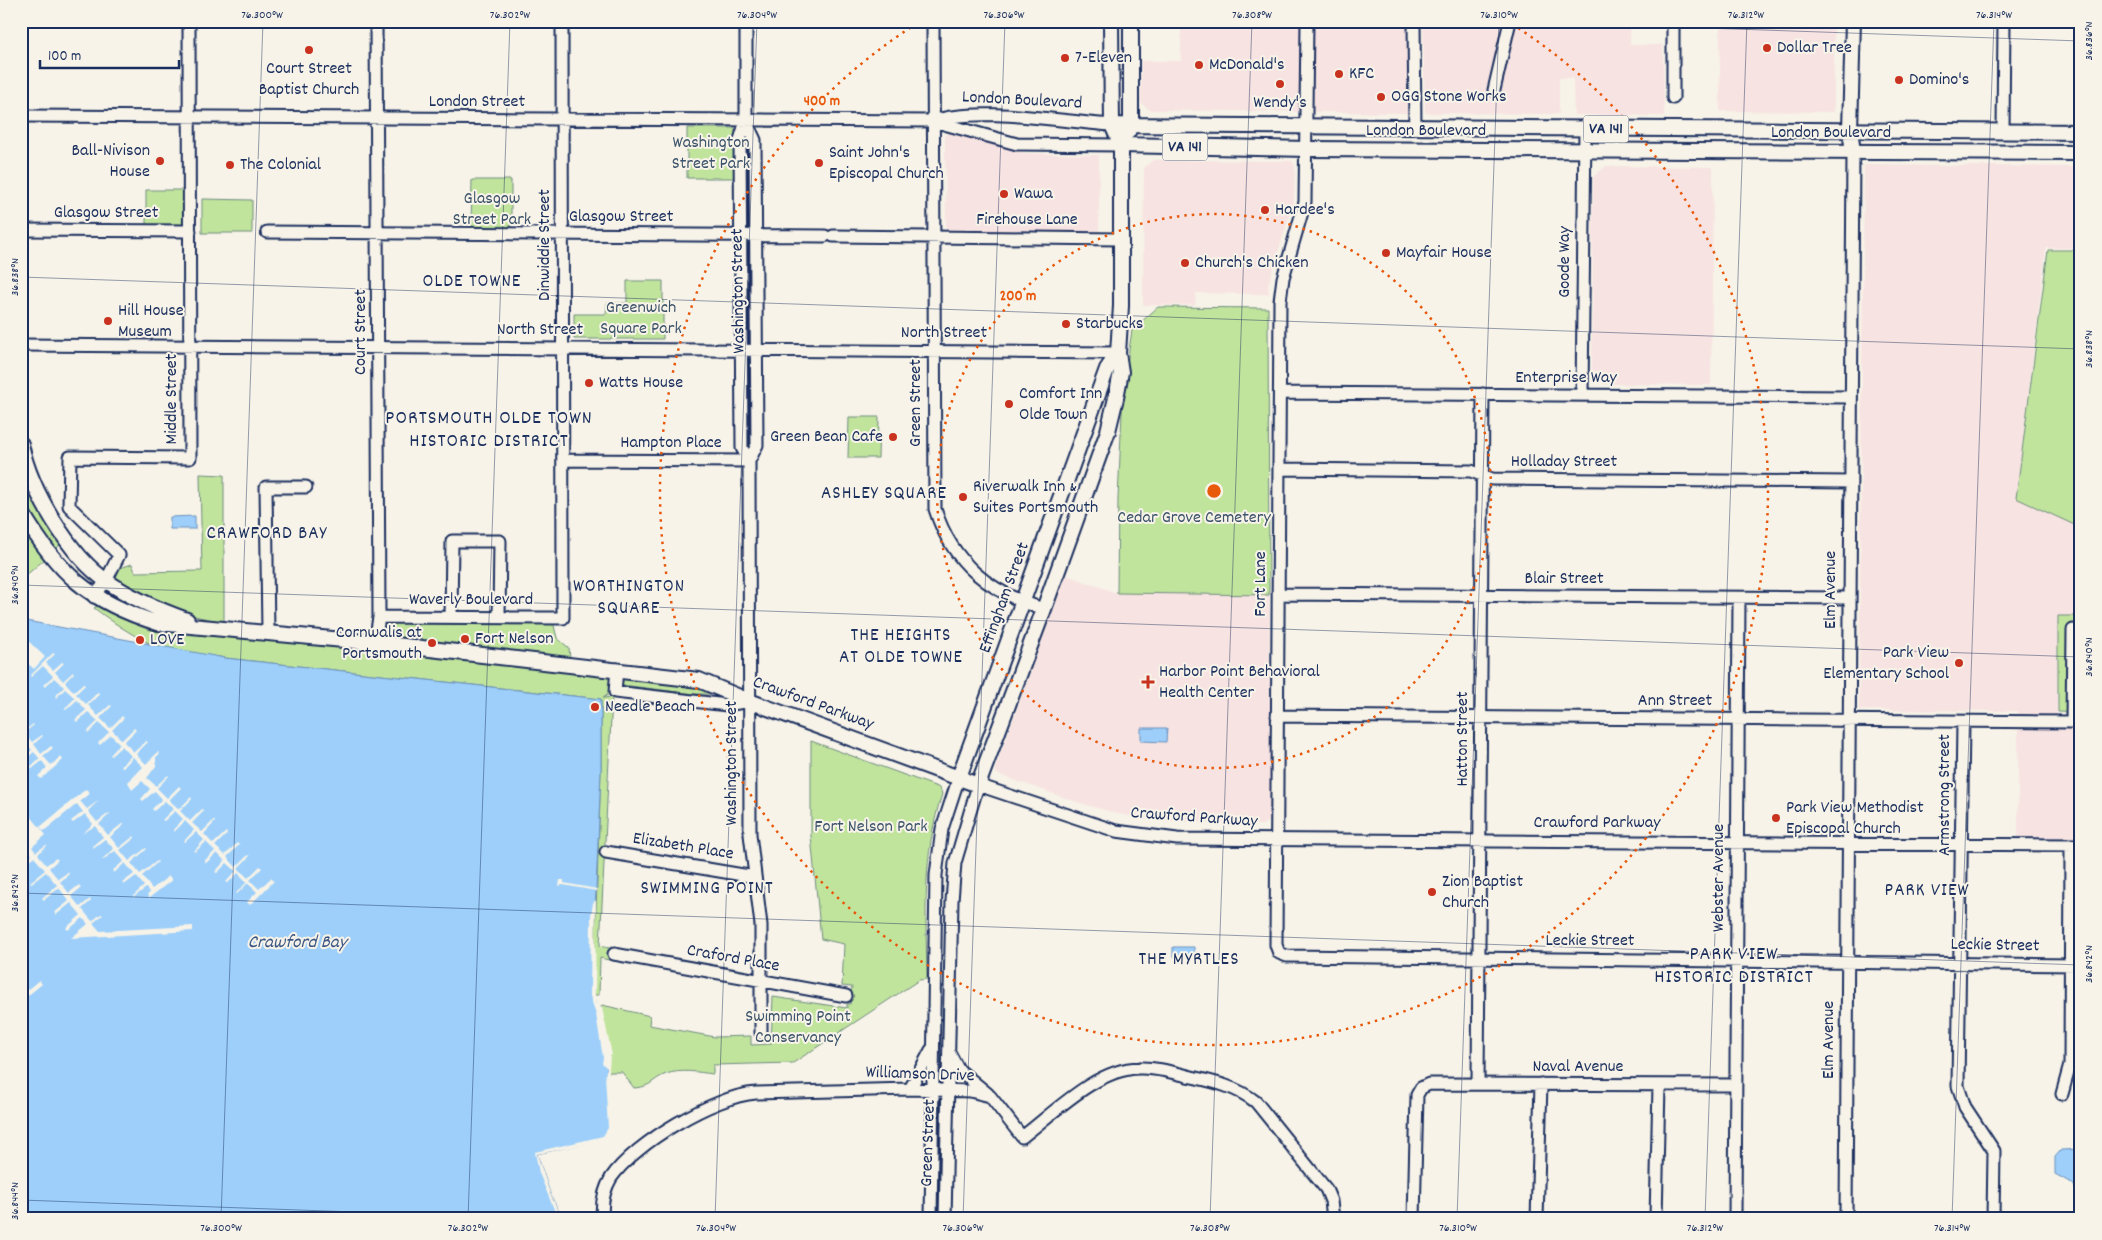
<svg xmlns="http://www.w3.org/2000/svg" width="2102" height="1240" font-family="Dekko,sans-serif">
	<style>
		.built { fill: #f7e3e1 }
		.green { fill: #c1e49d; stroke: #6e8a7e }
		.water { fill: #9dcffa; stroke: #698fbc }
		.pier { fill: #f7f3e8 }
		.lines { fill: none; stroke-linecap: round; stroke-linejoin: round }
		.minor-casing { stroke: #1b2f5e; stroke-width: 15 }
		.major-casing { stroke: #1b2f5e; stroke-width: 18 }
		.minor { stroke: #f7f3e8; stroke-width: 11 }
		.major { stroke: #f7f3e8; stroke-width: 14 }
		.ticks { fill: none; stroke: #1b2f5e; stroke-width: 1; stroke-opacity: 0.45 }
		.ring { fill: none; stroke: #e8590c; stroke-width: 2.5; stroke-dasharray: 2.5 5 }
		.poi-dot { fill: #c8321e; stroke: #f7f3e8; stroke-width: 2 }
		.labels { text-anchor: middle; dominant-baseline: central; stroke-width: 4; stroke-linejoin: round; paint-order: stroke }
		.shield { fill: #f7f3e8; stroke: #5d6a87; stroke-width: 1 }
		.shield-label { font-size: 16px; font-weight: bold; fill: #1b2f5e }
		.poi-label { font-size: 18px; fill: #1b2f5e; stroke: #f7f3e8; text-anchor: start }
		.street-label { font-size: 18px; fill: #1b2f5e; stroke: #f7f3e8 }
		.park-label { font-size: 18px; fill: #3c536b; stroke: #f7f3e8 }
		.neighbourhood-label { font-size: 19px; letter-spacing: 1px; fill: #1b2f5e; stroke: #f7f3e8 }
		.water-label { font-size: 19px; font-style: italic; fill: #3c5785; stroke: #f7f3e8 }
		.quarter-label { font-size: 20px; letter-spacing: 1px; fill: #1b2f5e; stroke: #f7f3e8 }
		.centre { fill: #e8590c; stroke: #f7f3e8; stroke-width: 2.5 }
		.ring-label { font-size: 15px; text-anchor: middle; font-weight: bold; fill: #e8590c; stroke: #f7f3e8; stroke-width: 4; stroke-linejoin: round; paint-order: stroke }
		.neatline { fill: none; stroke: #1b2f5e; stroke-width: 2 }
		.ticks-label { font-size: 12px; text-anchor: middle; fill: #1b2f5e }
	</style>
	<rect width="100%" height="100%" fill="#f7f3e8"/>
	<filter id="ink" filterUnits="userSpaceOnUse"><feTurbulence type="fractalNoise" baseFrequency=".02" numOctaves="2"/><feDisplacementMap in="SourceGraphic" scale="10" xChannelSelector="R" yChannelSelector="G"/><feConvolveMatrix kernelMatrix="1 2 1 2 8 2 1 2 1" color-interpolation-filters="sRGB"/></filter>
	<g filter="url(#ink)">
		<path class="built" d="M1181 21H1408L1407 113 1150 110 1141 103V61H1181Z
			M1423 21H1630V45H1663L1664 116 1574 115 1573 78H1559V114L1425 113Z
			M1720 21H1834V112L1720 111Z
			M950 132 1024 153 1099 155V231H946L945 136Z
			M1153 160 1292 161 1295 166 1294 201 1268 285 1269 294 1196 293 1195 305H1143L1144 168Z
			M1864 165 2081 167V248H2046L2016 498 2081 528V616L2058 617 2057 728 2081 729V838L2018 837V711L1859 710Z
			M1606 166 1713 167 1711 385 1604 384 1592 371 1593 177Z
			M1066 575 1117 593 1269 595 1271 820 1262 825 1152 820 1118 814 1077 802 997 774 995 769Z"/>
		<path class="green" d="M687 128H735V178H687Z
			M746 137H750L751 228H748L745 226 744 140Z
			M472 180H511V230L471 229Z
			M146 190H186V226L146 225Z
			M202 199 252 200V233H202Z
			M748 242 750 243 751 337H747L746 243Z
			M2048 250H2081V528L2016 498Z
			M627 281H663V339H574V314H606L607 303H627Z
			M1158 307 1268 308 1269 595 1117 593 1118 499 1123 391 1132 330Z
			M747 363H751L754 445 750 449 747 448Z
			M849 417H879L878 458H848Z
			M21 470 38 510 60 542V545L57 548 52 545 21 496Z
			M200 474 224 475V622C178 614 152 605 114 577L117 569 132 564 135 572 202 571Z
			M21 521 45 559 25 576 21 556Z
			M108 589 170 622 103 597V591Z
			M98 605 143 623 390 638 386 631 395 617 553 622 557 638 569 648 570 659 700 688 716 694H695L622 685 603 698 612 697 600 946 614 949 613 961 600 958 599 995H593L601 771V699L225 658C204 654 168 651 149 643 130 634 111 621 94 608Z
			M2058 616H2081V713L2058 712Z
			M811 741 940 788 942 794C922 855 926 917 927 979L919 980 793 1063 713 1065V1074C698 1072 681 1069 666 1074 651 1080 652 1087 634 1088L622 1072H607L600 1009 602 1005 650 1016 649 1025 715 1037 751 1036V1045L771 1044 773 997 847 1008V1004H850L852 987 842 986 844 944 821 939 811 836Z"/>
		<path class="water" d="M195 516V529H170V517Z
			M21 620 225 658 601 699V771L592 986 607 1068 611 1134 606 1139 537 1154 551 1196 563 1219H21Z
			M1141 728H1167L1166 742 1141 741Z
			M1173 947H1194V956H1173Z
			M2081 1149V1198L2073 1184 2055 1174V1157L2061 1150Z"/>
		<path class="pier" d="M22 635 45 657 34 669 26 662 21 666 25 660 21 657Z
			M53 653 55 654 46 663 53 670 62 662 64 663 55 672 63 681 73 672 74 673 65 682 74 692 83 683 85 685 76 694 86 704 98 692 100 694 88 705 98 716 110 705 112 706 100 718 110 728 122 716 124 718 112 730 122 740 134 728 136 730 124 742 134 752 146 741 148 742 136 754 146 764 158 752 160 754 156 757V766L147 778 156 786 168 775 169 776 157 788 167 798 179 786 181 788 169 800 179 809 191 797 192 799 180 811 190 821 202 809 204 811 192 823 202 832 214 820 215 822 204 834 213 844 226 832 227 834 215 846 225 855 237 843 239 845 227 857 236 867 248 855 250 856 238 868 248 878 260 866 262 868 250 880 259 889 271 878 274 881 250 905 247 902 257 892 248 883 237 894 236 893 247 882 238 873 227 884 226 882 236 871 227 863 217 873 215 872 225 861 217 853 206 863 204 861 215 851 206 842 195 852 194 851 204 840 196 832 185 842 184 841 194 830 185 821 174 832 173 830 183 819 175 811 164 821 162 820 173 809 165 801 154 811 152 809 162 799 155 791 143 801 141 799 150 789 142 781 132 790 128 782 143 767 133 757 123 768 121 766 131 756 122 746 111 756 110 755 120 744 111 735 100 745 98 743 109 732 99 723 89 733 87 732 98 721 88 712 77 722 75 720 86 710 77 700 66 710 64 709 75 698 65 689 56 698 55 696 64 687 54 678 45 687 43 685 53 676 43 666 31 677 30 676Z
			M33 724 34 725 24 733 32 742 42 735 43 736 34 744 41 754 51 746 53 748 43 756 51 765 61 757 63 760 41 779 38 776 47 768 42 761 32 769 30 767 40 759 34 752 24 760 23 758 32 750 26 743 21 746 25 741 21 737V730L23 732Z
			M86 789 90 793 80 801 87 809 99 800 88 811 97 822 109 813 110 814 99 824 108 835 123 823 124 825 110 837 119 848 134 836 135 838 120 850 129 861 146 848 147 849 131 863 140 874 157 861 158 862 142 876 152 889 169 876 172 880 149 898 147 895 150 893 146 888 134 897 133 896 144 886 136 876 124 885 122 883 134 874 125 863 114 873 112 871 124 861 115 851 103 860 102 859 114 849 105 839 93 848 92 846 103 837 95 826 82 834 93 824 85 814 73 823 71 821 83 812 77 804 44 831 40 827Z
			M21 804 46 835 32 847 36 852 46 845 47 846 38 854 46 865 56 858 58 860 49 868 58 879 68 872 69 874 60 882 69 893 79 885 81 888 71 896 80 907 90 899 91 901 82 909 92 921 101 914 103 915 93 923 100 931 193 926V931L71 938 88 924 83 918 68 930 66 928 81 915 71 903 56 915 54 913 69 901 59 888 44 900 42 898 57 885 46 872 31 884 30 882 45 870 34 857 21 867V864L32 855 21 841V834L31 825 21 813Z
			M560 880H564V883L597 889 596 891 563 885 559 886Z
			M596 900 595 995 596 1005 602 1008 612 1055 610 1056 609 1069 613 1135 608 1140 537 1154 551 1196 563 1219H558L539 1173 535 1152 603 1136 608 1128 605 1075 607 1068 602 1063 603 1058 596 1014 590 996 591 915 593 903Z
			M39 980 42 984 26 997 21 991V982L27 990Z"/>
		<g class="lines">
			<defs>
				<path id="minor" d="M746 21V121L740 140 742 448 749 461 750 834 761 925V1033
					M933 21 935 509C952 563 990 593 1044 609
					M1307 21 1305 202 1283 278 1280 301 1276 945 1279 953 1287 956 2081 965
					M1414 21 1415 128
					M1673 21V98
					M1494 90 1510 21
					M21 116 933 121 1017 144 1121 145
					M746 121 755 140 757 445 749 461
					M933 121C980 106 1062 122 1112 125
					M2003 131 2004 21
					M21 230 190 231
					M267 232 825 236
					M833 236 1120 239
					M21 345 1118 353
					M1280 393 1851 397
					M1582 395 1585 129
					M563 460 749 461
					M1279 469 1471 471 1492 479 1851 482
					M1278 594 1850 598
					M94 597 106 581 119 555 69 506 70 457 190 458 189 21
					M379 617 563 618 562 21
					M451 617 452 541H500L499 617
					M268 632 266 487H306
					M375 643 379 617 376 21
					M617 669 615 692 727 705 749 701
					M1277 716 2072 722 2073 630
					M1963 722 1958 1086 1965 1107 1994 1151 1993 1219
					M606 852 755 877
					M614 954 846 996
					M949 1052 958 1069 988 1094
					M1478 1084 1483 394
					M910 1089 931 1050
					M2062 1094 2070 1065 2071 845
					M603 1219C601 1205 604 1190 611 1178 635 1143 714 1096 756 1093L910 1089 970 1091 990 1096 1022 1137C1055 1112 1096 1069 1139 1068 1156 1067 1175 1073 1192 1077 1215 1082 1237 1087 1256 1102L1326 1189 1331 1201 1333 1219
					M931 1219 936 875 942 829 959 777
					M945 1219 952 901 955 863 978 785 1116 831 1177 839 2081 845
					M1414 1219 1417 1095 1421 1088 1429 1084 1736 1085
					M1537 1219 1541 1084
					M1656 1219 1659 1085
					M1735 1219 1739 598
					M1846 1219 1853 152"/>
				<path id="major" d="M1112 125 2081 132
					M1128 132 1131 125V21
					M1121 145 1307 149 2081 153
					M1853 152 1850 130 1853 21
					M21 444C30 489 69 556 108 582 133 599 159 610 187 620
					M21 511C57 572 89 602 158 623L387 644 699 680 749 701 978 785 1044 609 1108 431 1116 398 1121 372 1118 353 1121 306V145L1112 125 1111 21
					M959 777 1107 369 1118 353"/>
			</defs>
			<use href="#minor" class="minor-casing"/>
			<use href="#major" class="major-casing"/>
			<use href="#minor" class="minor"/>
			<use href="#major" class="major"/>
		</g>
	</g>
	<path class="ticks" d="M1502 21 2081 41M21 277 2081 349M21 585 2081 657M21 893 2081 965M21 1200 549 1219M221 1219 263 21M468 1219 510 21M715 1219 757 21M963 1219 1005 21M1210 1219 1252 21M1457 1219 1499 21M1705 1219 1747 21M1952 1219 1994 21"/>
	<g class="ring">
		<circle cx="1214" cy="491" r="277"/>
		<path d="M1512 24A554 554 0 1 1 916 24"/>
	</g>
	<g class="poi-dot">
		<circle cx="1767" cy="48" r="5"/>
		<circle cx="309" cy="50" r="5"/>
		<circle cx="1065" cy="58" r="5"/>
		<circle cx="1199" cy="65" r="5"/>
		<circle cx="1339" cy="74" r="5"/>
		<circle cx="1899" cy="80" r="5"/>
		<circle cx="1280" cy="84" r="5"/>
		<circle cx="1381" cy="97" r="5"/>
		<circle cx="160" cy="161" r="5"/>
		<circle cx="819" cy="163" r="5"/>
		<circle cx="230" cy="165" r="5"/>
		<circle cx="1004" cy="194" r="5"/>
		<circle cx="1265" cy="210" r="5"/>
		<circle cx="1386" cy="253" r="5"/>
		<circle cx="1185" cy="263" r="5"/>
		<circle cx="108" cy="321" r="5"/>
		<circle cx="1066" cy="324" r="5"/>
		<circle cx="589" cy="383" r="5"/>
		<circle cx="1009" cy="404" r="5"/>
		<circle cx="893" cy="437" r="5"/>
		<circle cx="963" cy="497" r="5"/>
		<circle cx="465" cy="639" r="5"/>
		<circle cx="140" cy="640" r="5"/>
		<circle cx="432" cy="643" r="5"/>
		<circle cx="1959" cy="663" r="5"/>
		<path d="M1145.5 674.5h5v5h5v5h-5v5h-5v-5h-5v-5h5z"/>
		<circle cx="595" cy="707" r="5"/>
		<circle cx="1776" cy="818" r="5"/>
		<circle cx="1432" cy="892" r="5"/>
	</g>
	<g class="labels">
		<g class="shield">
			<rect x="1583.5" y="115.5" width="45" height="27" rx="4"/>
			<rect x="1162.5" y="133.5" width="45" height="27" rx="4"/>
		</g>
		<g class="shield-label">
			<text x="1606" y="129">VA 141</text>
			<text x="1185" y="147">VA 141</text>
		</g>
		<g class="poi-label">
			<text x="1777" y="48">Dollar Tree</text>
			<text x="1075" y="58">7-Eleven</text>
			<text x="1209" y="65">McDonald's</text>
			<text x="309" y="69" text-anchor="middle">Court Street<tspan x="309" dy="21">Baptist Church</tspan></text>
			<text x="1349" y="74">KFC</text>
			<text x="1909" y="80">Domino's</text>
			<text x="1391" y="97">OGG Stone Works</text>
			<text x="1280" y="103" text-anchor="middle">Wendy's</text>
			<text x="150" y="151" text-anchor="end">Ball-Nivison<tspan x="150" dy="21">House</tspan></text>
			<text x="829" y="153">Saint John's<tspan x="829" dy="21">Episcopal Church</tspan></text>
			<text x="240" y="165">The Colonial</text>
			<text x="1014" y="194">Wawa</text>
			<text x="1275" y="210">Hardee's</text>
			<text x="1396" y="253">Mayfair House</text>
			<text x="1195" y="263">Church's Chicken</text>
			<text x="118" y="311">Hill House<tspan x="118" dy="21">Museum</tspan></text>
			<text x="1076" y="324">Starbucks</text>
			<text x="599" y="383">Watts House</text>
			<text x="1019" y="394">Comfort Inn<tspan x="1019" dy="21">Olde Town</tspan></text>
			<text x="883" y="437" text-anchor="end">Green Bean Cafe</text>
			<text x="973" y="487">Riverwalk Inn &amp;<tspan x="973" dy="21">Suites Portsmouth</tspan></text>
			<text x="422" y="633" text-anchor="end">Cornwalis at<tspan x="422" dy="21">Portsmouth</tspan></text>
			<text x="475" y="639">Fort Nelson</text>
			<text x="150" y="640">LOVE</text>
			<text x="1949" y="653" text-anchor="end">Park View<tspan x="1949" dy="21">Elementary School</tspan></text>
			<text x="1159" y="672">Harbor Point Behavioral<tspan x="1159" dy="21">Health Center</tspan></text>
			<text x="605" y="707">Needle Beach</text>
			<text x="1786" y="808">Park View Methodist<tspan x="1786" dy="21">Episcopal Church</tspan></text>
			<text x="1442" y="882">Zion Baptist<tspan x="1442" dy="21">Church</tspan></text>
		</g>
		<g class="street-label">
			<text transform="translate(1022 101) rotate(3)">London Boulevard</text>
			<text x="477" y="102">London Street</text>
			<text x="1426" y="131">London Boulevard</text>
			<text x="1831" y="133">London Boulevard</text>
			<text x="106" y="213">Glasgow Street</text>
			<text x="621" y="217">Glasgow Street</text>
			<text x="1027" y="220">Firehouse Lane</text>
			<text transform="translate(545 245) rotate(-90)">Dinwiddie Street</text>
			<text transform="translate(1565 262) rotate(-90)">Goode Way</text>
			<text transform="translate(739 291) rotate(-91)">Washington Street</text>
			<text x="540" y="330">North Street</text>
			<text transform="translate(361 332) rotate(-90)">Court Street</text>
			<text x="944" y="333">North Street</text>
			<text x="1566" y="378">Enterprise Way</text>
			<text transform="translate(172 399) rotate(-90)">Middle Street</text>
			<text transform="translate(916 403) rotate(-90)">Green Street</text>
			<text x="671" y="443">Hampton Place</text>
			<text x="1564" y="462">Holladay Street</text>
			<text x="1564" y="579">Blair Street</text>
			<text transform="translate(1261 584) rotate(-90)">Fort Lane</text>
			<text transform="translate(1831 590) rotate(-90)">Elm Avenue</text>
			<text transform="translate(1005 598) rotate(-70)">Effingham Street</text>
			<text x="471" y="600">Waverly Boulevard</text>
			<text x="1675" y="701">Ann Street</text>
			<text transform="translate(813 704) rotate(20)">Crawford Parkway</text>
			<text transform="translate(1463 739) rotate(-90)">Hatton Street</text>
			<text transform="translate(732 763) rotate(-90)">Washington Street</text>
			<text transform="translate(1945 795) rotate(-90)">Armstrong Street</text>
			<text transform="translate(1194 818) rotate(4)">Crawford Parkway</text>
			<text x="1597" y="823">Crawford Parkway</text>
			<text transform="translate(683 847) rotate(9)">Elizabeth Place</text>
			<text transform="translate(1719 878) rotate(-90)">Webster Avenue</text>
			<text x="1590" y="941">Leckie Street</text>
			<text transform="translate(1995 946) rotate(1)">Leckie Street</text>
			<text transform="translate(733 959) rotate(10)">Craford Place</text>
			<text transform="translate(1829 1040) rotate(-90)">Elm Avenue</text>
			<text x="1578" y="1067">Naval Avenue</text>
			<text transform="translate(920 1075) rotate(2)">Williamson Drive</text>
			<text transform="translate(929 1143) rotate(-88)">Green Street</text>
		</g>
		<g class="park-label">
			<text x="711" y="143">Washington<tspan x="711" dy="21">Street Park</tspan></text>
			<text x="492" y="199">Glasgow<tspan x="492" dy="21">Street Park</tspan></text>
			<text x="641" y="308">Greenwich<tspan x="641" dy="21">Square Park</tspan></text>
			<text x="1194" y="518">Cedar Grove Cemetery</text>
			<text x="871" y="827">Fort Nelson Park</text>
			<text x="798" y="1017">Swimming Point<tspan x="798" dy="21">Conservancy</tspan></text>
		</g>
		<g class="neighbourhood-label">
			<text x="472" y="282">OLDE TOWNE</text>
			<text x="884" y="494">ASHLEY SQUARE</text>
			<text x="267" y="534">CRAWFORD BAY</text>
			<text x="629" y="587">WORTHINGTON<tspan x="629" dy="22">SQUARE</tspan></text>
			<text x="901" y="636">THE HEIGHTS<tspan x="901" dy="22">AT OLDE TOWNE</tspan></text>
			<text x="707" y="889">SWIMMING POINT</text>
			<text x="1927" y="891">PARK VIEW</text>
			<text x="1189" y="960">THE MYRTLES</text>
		</g>
		<g class="water-label">
			<text x="297" y="943">Crawford Bay</text>
		</g>
		<g class="quarter-label">
			<text x="489" y="419">PORTSMOUTH OLDE TOWN<tspan x="489" dy="23">HISTORIC DISTRICT</tspan></text>
			<text x="1734" y="955">PARK VIEW<tspan x="1734" dy="23">HISTORIC DISTRICT</tspan></text>
		</g>
	</g>
	<circle cx="1214" cy="491" r="8" class="centre"/>
	<g class="ring-label">
		<text x="822" y="105">400 m</text>
		<text x="1018" y="300">200 m</text>
	</g>
	<rect width="2102" height="1240" fill="none" stroke="#f7f3e8" stroke-width="55"/>
	<path d="M40 60v8h139v-8" fill="none" stroke="#1b2f5e" stroke-width="2.5"/>
	<text x="48" y="60" font-size="15" fill="#1b2f5e" stroke="#f7f3e8" stroke-width="4" paint-order="stroke">100 m</text>
	<rect x="28" y="28" width="2046" height="1184" class="neatline"/>
	<g class="ticks-label">
		<text x="262" y="18">76.300°W</text>
		<text x="510" y="18">76.302°W</text>
		<text x="757" y="18">76.304°W</text>
		<text x="1004" y="18">76.306°W</text>
		<text x="1252" y="18">76.308°W</text>
		<text x="1499" y="18">76.310°W</text>
		<text x="1746" y="18">76.312°W</text>
		<text x="1994" y="18">76.314°W</text>
		<text transform="translate(2088 41) rotate(-90)" y="4">36.836°N</text>
		<text transform="translate(14 277) rotate(-90)" y="4">36.838°N</text>
		<text transform="translate(2088 349) rotate(-90)" y="4">36.838°N</text>
		<text transform="translate(14 585) rotate(-90)" y="4">36.840°N</text>
		<text transform="translate(2088 657) rotate(-90)" y="4">36.840°N</text>
		<text transform="translate(14 893) rotate(-90)" y="4">36.842°N</text>
		<text transform="translate(2088 964) rotate(-90)" y="4">36.842°N</text>
		<text transform="translate(14 1201) rotate(-90)" y="4">36.844°N</text>
		<text x="221" y="1231">76.300°W</text>
		<text x="468" y="1231">76.302°W</text>
		<text x="716" y="1231">76.304°W</text>
		<text x="963" y="1231">76.306°W</text>
		<text x="1210" y="1231">76.308°W</text>
		<text x="1458" y="1231">76.310°W</text>
		<text x="1705" y="1231">76.312°W</text>
		<text x="1952" y="1231">76.314°W</text>
	</g>
</svg>
